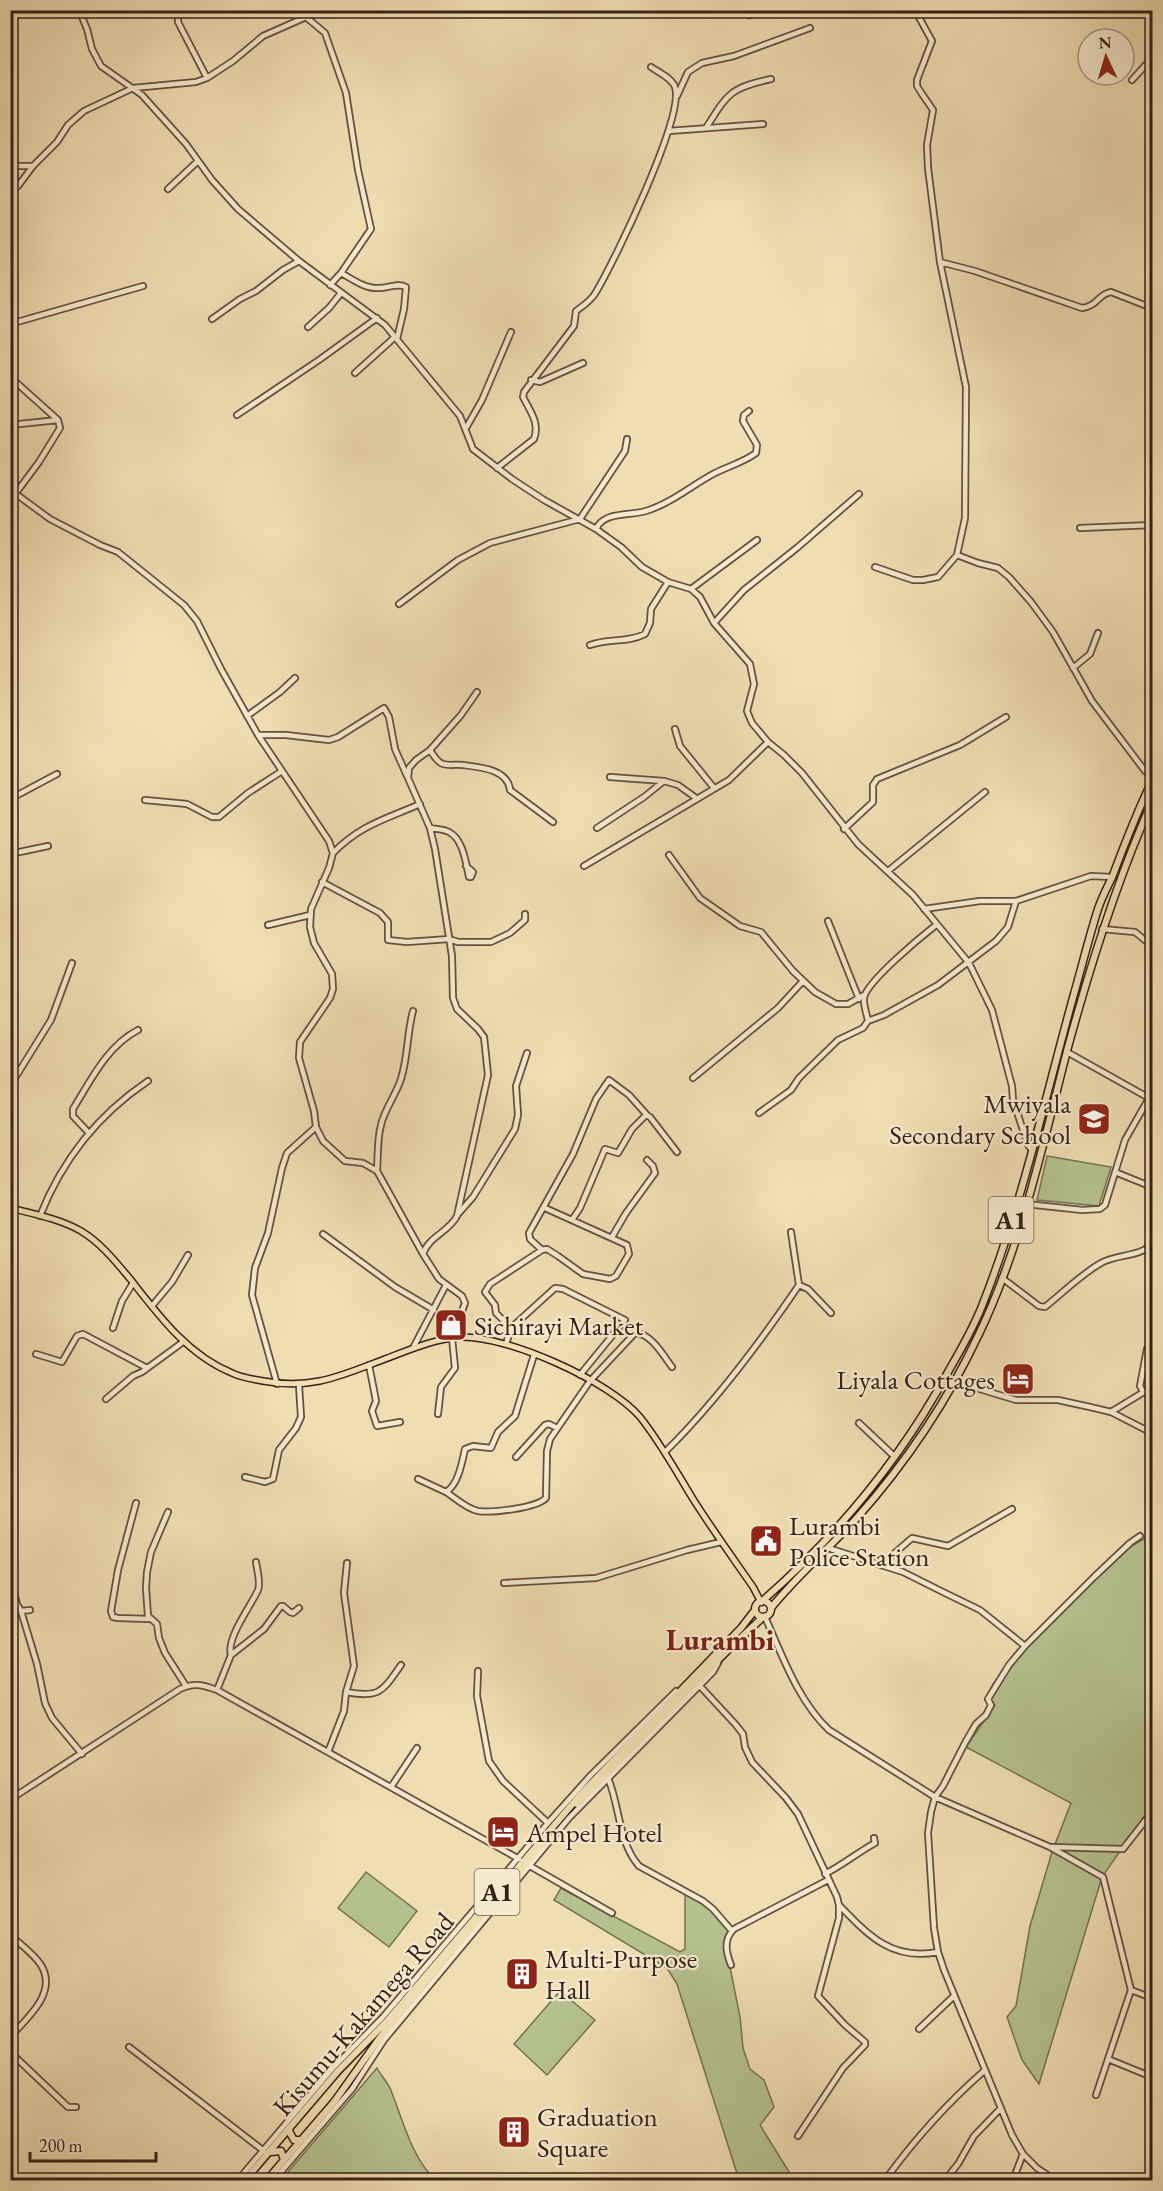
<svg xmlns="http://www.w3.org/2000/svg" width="1163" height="2191" font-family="'EB Garamond',serif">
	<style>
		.green { fill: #b5c290; stroke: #757154; stroke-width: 1.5 }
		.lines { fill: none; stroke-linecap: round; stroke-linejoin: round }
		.minor-casing { stroke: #645040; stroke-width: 8 }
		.major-casing { stroke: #352019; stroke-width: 8 }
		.highway-casing { stroke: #352019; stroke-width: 9 }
		.minor { stroke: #f5eace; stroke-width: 4.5 }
		.major { stroke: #f0deb3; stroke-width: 5 }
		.highway { stroke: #f0deb3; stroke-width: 6 }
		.labels { text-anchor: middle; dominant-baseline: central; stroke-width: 4.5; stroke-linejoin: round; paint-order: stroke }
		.shield { fill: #f5eace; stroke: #6f5d4f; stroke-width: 1.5 }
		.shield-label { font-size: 26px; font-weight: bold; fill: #352019 }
		.poi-label { font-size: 27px; fill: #352019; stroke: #f5eace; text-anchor: start }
		.street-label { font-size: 27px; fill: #352019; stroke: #f5eace }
		.quarter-label { font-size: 30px; font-weight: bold; fill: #7a1f14; stroke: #f5eace }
	</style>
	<rect width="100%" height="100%" fill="#f0deb3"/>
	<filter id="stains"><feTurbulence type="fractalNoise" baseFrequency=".00333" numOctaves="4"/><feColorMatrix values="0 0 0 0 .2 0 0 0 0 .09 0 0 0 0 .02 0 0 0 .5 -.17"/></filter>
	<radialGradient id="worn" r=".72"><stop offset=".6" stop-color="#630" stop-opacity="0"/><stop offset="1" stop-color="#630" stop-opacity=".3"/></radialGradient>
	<path class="green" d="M1047 1156 1111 1167 1099 1206 1037 1200Z
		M1152 1534V1805L1102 1877 1039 2084 1022 2060 1007 2017 1016 2006 1030 1926 1052 1852 1071 1803 966 1747 995 1705 985 1700 993 1684 1025 1645 1125 1550Z
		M366 1872 417 1911 389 1947 338 1908Z
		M561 1888 680 1952 685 1949V1893L706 1906 730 1930 725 1942 740 2017 743 2048 750 2069 764 2080 774 2107 760 2125 794 2180H739L677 1984 667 1968 554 1900Z
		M560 1991 595 2020 547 2075 514 2044Z
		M377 2068C381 2075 386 2081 390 2088 402 2117 412 2160 436 2180H281Z"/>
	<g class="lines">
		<defs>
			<path id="minor" d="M79 10 87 29 92 49 101 66 142 95 186 144 212 180 238 209 299 261 385 325 460 416 473 449 512 479 544 500 596 529 621 547 642 567 668 582 691 589 700 597 714 623 750 664 754 684 747 711 752 723 768 742 784 755 802 773 858 844 913 895 969 963 992 1010 1012 1086 1013 1100 1028 1145 1032 1150
				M178 10V22L207 78
				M738 10 749 15
				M306 17 325 33 346 93 358 170 371 229 341 273 330 285
				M1132 80 1152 58
				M677 96 688 72 702 63 734 56 810 28
				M706 128C728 93 730 88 771 79
				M669 131 763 124
				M10 166H33
				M168 189 198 161
				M10 191 18 186 33 166 57 142 68 125 84 111 133 88 196 82 207 78 233 61 263 36 306 17 305 10
				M940 262 975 271 1082 308C1098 306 1098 294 1111 292L1152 308
				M341 273C352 279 364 288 377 288 387 289 397 282 406 287L404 309 397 339
				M212 319 240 299 256 291 283 270 299 261
				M10 324 143 286
				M308 327 329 308 341 293
				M355 373 395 337
				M10 377 58 420 60 428 39 462 10 501
				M531 380 540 382 583 363
				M237 415 319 360 377 318
				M10 425 58 420
				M466 428 482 400 511 332
				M497 468 534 439C540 423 530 411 523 397L524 392 574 326 576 311C583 306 592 300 596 292 614 262 685 116 675 87 672 78 658 72 651 67
				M16 494 50 519 100 545 118 552 184 605 197 621 221 669 258 735 329 841 333 853 329 868 311 909 310 927 314 943 332 974 333 989 330 998 300 1042 299 1058 314 1111 316 1127 323 1141 345 1161 363 1163 377 1171 423 1254
				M1080 528 1152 525
				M596 529C604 511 630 516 646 511 670 504 692 485 715 473 729 466 744 462 756 453L757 445 743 421 744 415 749 411
				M957 555 978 563 998 568 1009 577 1031 602 1053 632 1092 701 1145 771 1152 775
				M875 567 913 580H923L938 577 957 555 965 518 966 387 940 262 928 168 927 145 933 110 922 94 917 86V80L932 41 915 10
				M691 589 757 540
				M399 604 458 560 490 543 580 519 625 451 627 439
				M714 623 744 590 798 547 859 494
				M590 645C608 638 628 643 645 634L650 623 651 609 668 582
				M1073 668 1090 654 1098 633
				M247 716 280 692 295 678
				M675 729 680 746 714 788
				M258 735H286L329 740 338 737 384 708 389 717 395 749 407 776
				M430 750C433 755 437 762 443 764 449 766 456 764 463 765 479 767 508 769 510 790L553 822
				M610 777 664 781
				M10 799 57 774
				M145 800 187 804 212 817H219L248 793 282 771
				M1147 813 1152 816
				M430 828C436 829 444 829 449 832 463 839 466 863 469 877H471L473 872 466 866
				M597 828 644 797 664 781 678 785 696 798
				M844 829 873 802V785L877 779 960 745 1006 717
				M333 853C360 825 386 819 420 804
				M10 854 48 846
				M669 855 700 898 740 926 761 932 793 971 815 992 836 1004H848L864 995
				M584 866 729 780 768 742
				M888 871 985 792
				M322 882 380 913 388 922V940L407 942 449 939 458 942H491L510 933 525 920V914
				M924 909 980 901H1016L1091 876 1112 877
				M828 921 859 999
				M268 925 310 915
				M1102 929 1135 932 1152 946
				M868 1021 884 1015 938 985 996 941 1008 927 1016 901
				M693 1078 778 1008 803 981
				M10 1086 51 1020 72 963
				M759 1113 791 1090 799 1078 838 1040 863 1028 868 1021C867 1014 863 1005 864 998 866 982 922 936 936 925
				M88 1132 73 1116V1109C91 1080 107 1046 138 1030
				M377 1171C378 1156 377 1140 381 1125 384 1110 396 1095 401 1079 408 1057 407 1033 413 1011
				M1115 1172 1152 1187
				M1026 1204 1082 1210 1100 1209 1105 1205 1125 1140 1149 1098 1067 1052
				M458 1214 473 1197 515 1129 518 1115 516 1086 527 1053
				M40 1216C62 1160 99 1114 148 1081
				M572 1220 580 1208 605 1149 618 1153 632 1129 646 1115 650 1117 677 1152
				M791 1232 799 1285 808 1289 831 1313
				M323 1234 395 1287 434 1310
				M612 1237 626 1213 655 1173 653 1166 647 1160
				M542 1250 530 1239 529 1233 573 1154 596 1099 609 1080 629 1095 647 1115
				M1002 1278 1039 1306 1045 1307C1061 1294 1083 1273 1101 1263 1117 1254 1140 1257 1152 1244
				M152 1306 172 1282 188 1255
				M113 1328 122 1301 133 1283
				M511 1328 496 1313 495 1305 485 1292 490 1284 542 1250 547 1249 558 1256 583 1274 610 1279 616 1276 629 1254 627 1245 545 1208
				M506 1344 511 1328 555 1288 563 1289 625 1320 580 1375
				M413 1348 446 1285
				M36 1354 62 1362 77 1336 83 1334 147 1368
				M369 1365 376 1401 372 1411 377 1426 400 1422
				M953 1381 1016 1400H1058L1090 1407 1111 1412 1152 1433
				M277 1384 252 1295 255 1268 268 1233 282 1168 287 1153 316 1127
				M1143 1392 1140 1386 1147 1349
				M106 1399 133 1376 142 1372 183 1342
				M1111 1412 1152 1387
				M438 1414 441 1387 455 1368 452 1338 465 1303 462 1296 439 1279 423 1254C429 1236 449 1232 457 1216L488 1075 484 1037 478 1029 457 1009 453 998 452 956 435 849 430 828 408 778 409 768 416 760 430 750 461 715 477 692
				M859 1423 895 1457
				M665 1452C716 1402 759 1344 799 1285
				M516 1457 545 1425 549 1424 557 1428
				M245 1477 265 1482 273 1479 279 1450 296 1428 301 1417 299 1385
				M418 1479 446 1492C458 1485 462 1463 465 1449L473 1446 491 1448 498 1432 515 1416 534 1355
				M446 1492C455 1498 467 1509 478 1511 492 1513 537 1508 546 1498L547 1451 550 1439 590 1381 635 1333C651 1333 663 1355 672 1367
				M136 1503 118 1570 111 1611 113 1617 118 1618 149 1619
				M168 1512 151 1552 147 1572 146 1588 148 1616 157 1624 159 1638 165 1653 186 1686
				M828 1548 903 1572 945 1593 980 1610 1025 1646 1094 1577 1130 1543 1140 1536
				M881 1565 912 1538 948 1546 1012 1509
				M10 1577 17 1604 21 1611 37 1664 45 1703 52 1718 82 1754
				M504 1583 596 1578 687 1550 721 1542
				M21 1611 30 1610
				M765 1617C782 1655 798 1701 829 1730L935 1797 1050 1847 1103 1877 1131 1990 1152 1998
				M1025 1646 1009 1665 988 1699 991 1705 986 1715 976 1724 966 1741 943 1786 935 1797 931 1812 928 1833 934 1928 938 1952 944 1970 1012 2135 1023 2154 1037 2168 1055 2180
				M231 1655C226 1638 251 1606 258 1590 261 1583 257 1570 256 1562
				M478 1671 477 1696 489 1761 503 1781 548 1823
				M699 1685 736 1725 743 1734 745 1747 752 1762 786 1798 798 1814 837 1897 839 1905V1918L818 1996 845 2025 865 2042V2045L843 2068 798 2136
				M217 1690 231 1655 264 1629 281 1606H283L290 1612 293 1613 299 1608
				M346 1692 354 1666 344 1593 347 1563
				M328 1752 344 1711 346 1692C380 1698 382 1692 401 1665
				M608 1778C620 1806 618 1842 639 1866L703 1901 713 1909 732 1931
				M391 1787 417 1748
				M10 1805 17 1795 180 1689C194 1682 203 1685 217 1690L519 1859
				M1052 1847 1123 1849 1152 1812
				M530 1866 612 1913
				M825 1874C844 1864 857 1853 875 1843L874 1838
				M839 1905C869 1936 892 1961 938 1952
				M10 1935C20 1944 34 1954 41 1965 58 1993 27 2018 10 2037
				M731 1965C726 1952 723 1940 734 1929L828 1880
				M919 2029 954 1996
				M129 2047 264 2151
				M10 2052 68 2107H76
				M1108 2059 1152 2077
				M1096 2095 1131 1990
				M238 2180 333 2068 383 2017 548 1823 591 1775 676 1691
				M274 2180 352 2089 384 2040 569 1818 713 1672 718 1663
				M885 2180C915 2139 945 2105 984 2071
				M945 2180 958 2164 974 2136 1001 2108
				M1013 2180 1023 2154"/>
			<path id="major" d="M10 1208C34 1214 60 1219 81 1231 101 1243 116 1262 131 1280 159 1316 188 1355 232 1373 242 1378 253 1379 263 1381 312 1390 340 1376 385 1359 409 1350 434 1339 460 1337 506 1335 610 1381 640 1417 660 1442 676 1471 693 1499 712 1529 733 1558 753 1587L761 1602"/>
			<path id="highway" d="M755 1609a8 8 0 1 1 16 0a8 8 0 1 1-16 0Z
				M761 1602C837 1536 900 1460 948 1372 960 1351 973 1329 982 1306 1022 1205 1045 1098 1074 994 1082 966 1089 937 1098 909 1102 897 1108 886 1113 875 1125 843 1137 812 1152 781
				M771 1608C797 1576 828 1549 856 1519 905 1464 948 1400 979 1334 1021 1247 1043 1144 1067 1051 1090 966 1116 882 1152 802
				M577 1804 727 1651 763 1617
				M289 2128 290 2133 294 2140H302
				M271 2152 281 2151 284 2160
				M245 2180 338 2071 388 2020 581 1794 741 1628 755 1610
				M267 2180 334 2102 379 2039 423 1985 543 1843"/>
		</defs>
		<use href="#minor" class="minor-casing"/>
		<use href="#major" class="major-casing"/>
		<use href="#highway" class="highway-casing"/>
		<use href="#minor" class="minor"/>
		<use href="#major" class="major"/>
		<use href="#highway" class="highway"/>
	</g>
	<defs>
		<symbol id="school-square" viewBox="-11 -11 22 22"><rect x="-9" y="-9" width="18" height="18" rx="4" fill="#8f2418" stroke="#f5eace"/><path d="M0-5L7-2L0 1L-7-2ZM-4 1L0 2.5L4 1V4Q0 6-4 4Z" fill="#fff"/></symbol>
		<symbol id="shop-square" viewBox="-11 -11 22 22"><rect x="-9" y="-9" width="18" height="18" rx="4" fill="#8f2418" stroke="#f5eace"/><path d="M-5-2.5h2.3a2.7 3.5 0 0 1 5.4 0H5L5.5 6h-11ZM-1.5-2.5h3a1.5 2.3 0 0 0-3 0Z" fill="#fff"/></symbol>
		<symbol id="hotel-square" viewBox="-11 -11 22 22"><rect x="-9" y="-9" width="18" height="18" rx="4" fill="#8f2418" stroke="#f5eace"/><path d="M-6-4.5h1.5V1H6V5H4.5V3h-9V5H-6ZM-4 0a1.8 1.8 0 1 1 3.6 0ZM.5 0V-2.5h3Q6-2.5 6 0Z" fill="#fff"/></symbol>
		<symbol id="civic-square" viewBox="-11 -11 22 22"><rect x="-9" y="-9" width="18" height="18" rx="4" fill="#8f2418" stroke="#f5eace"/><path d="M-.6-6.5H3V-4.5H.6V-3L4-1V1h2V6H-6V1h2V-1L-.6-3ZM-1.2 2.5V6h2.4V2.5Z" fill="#fff"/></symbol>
		<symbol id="building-square" viewBox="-11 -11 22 22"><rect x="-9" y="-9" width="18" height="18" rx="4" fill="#8f2418" stroke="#f5eace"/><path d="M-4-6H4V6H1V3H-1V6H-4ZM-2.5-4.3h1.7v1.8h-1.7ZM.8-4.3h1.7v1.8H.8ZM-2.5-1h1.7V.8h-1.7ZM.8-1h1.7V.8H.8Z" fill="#fff"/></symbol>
	</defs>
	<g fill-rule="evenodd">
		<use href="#school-square" x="1075" y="1100" width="38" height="38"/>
		<use href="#shop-square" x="432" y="1306" width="38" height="38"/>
		<use href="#hotel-square" x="999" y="1360" width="38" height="38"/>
		<use href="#civic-square" x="747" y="1522" width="38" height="38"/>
		<use href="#hotel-square" x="484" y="1813" width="38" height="38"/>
		<use href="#building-square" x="503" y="1955" width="38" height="38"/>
		<use href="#building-square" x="495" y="2113" width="38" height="38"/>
	</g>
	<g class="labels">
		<g class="shield">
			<rect x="988.5" y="1197" width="45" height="46" rx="4.5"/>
			<rect x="474.5" y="1869" width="45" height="46" rx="4.5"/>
		</g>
		<g class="shield-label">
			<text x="1011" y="1220">A1</text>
			<text x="497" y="1892">A1</text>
		</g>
		<g class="poi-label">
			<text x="1071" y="1103" text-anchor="end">Mwiyala<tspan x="1071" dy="31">Secondary School</tspan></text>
			<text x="474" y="1325">Sichirayi Market</text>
			<text x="995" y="1379" text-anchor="end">Liyala Cottages</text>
			<text x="789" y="1525">Lurambi<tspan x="789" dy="31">Police Station</tspan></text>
			<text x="526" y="1832">Ampel Hotel</text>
			<text x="545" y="1958">Multi-Purpose<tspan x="545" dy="31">Hall</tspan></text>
			<text x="537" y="2116">Graduation<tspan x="537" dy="31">Square</tspan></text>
		</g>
		<g class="street-label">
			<text transform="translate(363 2014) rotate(-49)">Kisumu-Kakamega Road</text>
		</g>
		<g class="quarter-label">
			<text x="720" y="1639">Lurambi</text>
		</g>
	</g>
	<rect width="1163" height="2191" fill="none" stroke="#f0deb3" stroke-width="36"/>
	<rect x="12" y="12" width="1139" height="2167" fill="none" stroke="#352019" stroke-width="3"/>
	<rect x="18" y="18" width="1127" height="2155" fill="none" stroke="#352019" stroke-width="1.5"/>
	<g transform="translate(1106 57) rotate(356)"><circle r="28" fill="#f5eace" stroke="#a89986" stroke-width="1.5"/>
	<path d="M0-4.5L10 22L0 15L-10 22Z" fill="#8f2418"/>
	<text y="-9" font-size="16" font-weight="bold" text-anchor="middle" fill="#352019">N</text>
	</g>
	<path d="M30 2152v9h126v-9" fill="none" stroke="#352019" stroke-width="3"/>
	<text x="39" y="2152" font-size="18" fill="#352019" stroke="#f5eace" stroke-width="4.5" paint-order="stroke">200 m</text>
	<rect width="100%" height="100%" filter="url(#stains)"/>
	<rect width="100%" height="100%" fill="url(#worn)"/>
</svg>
